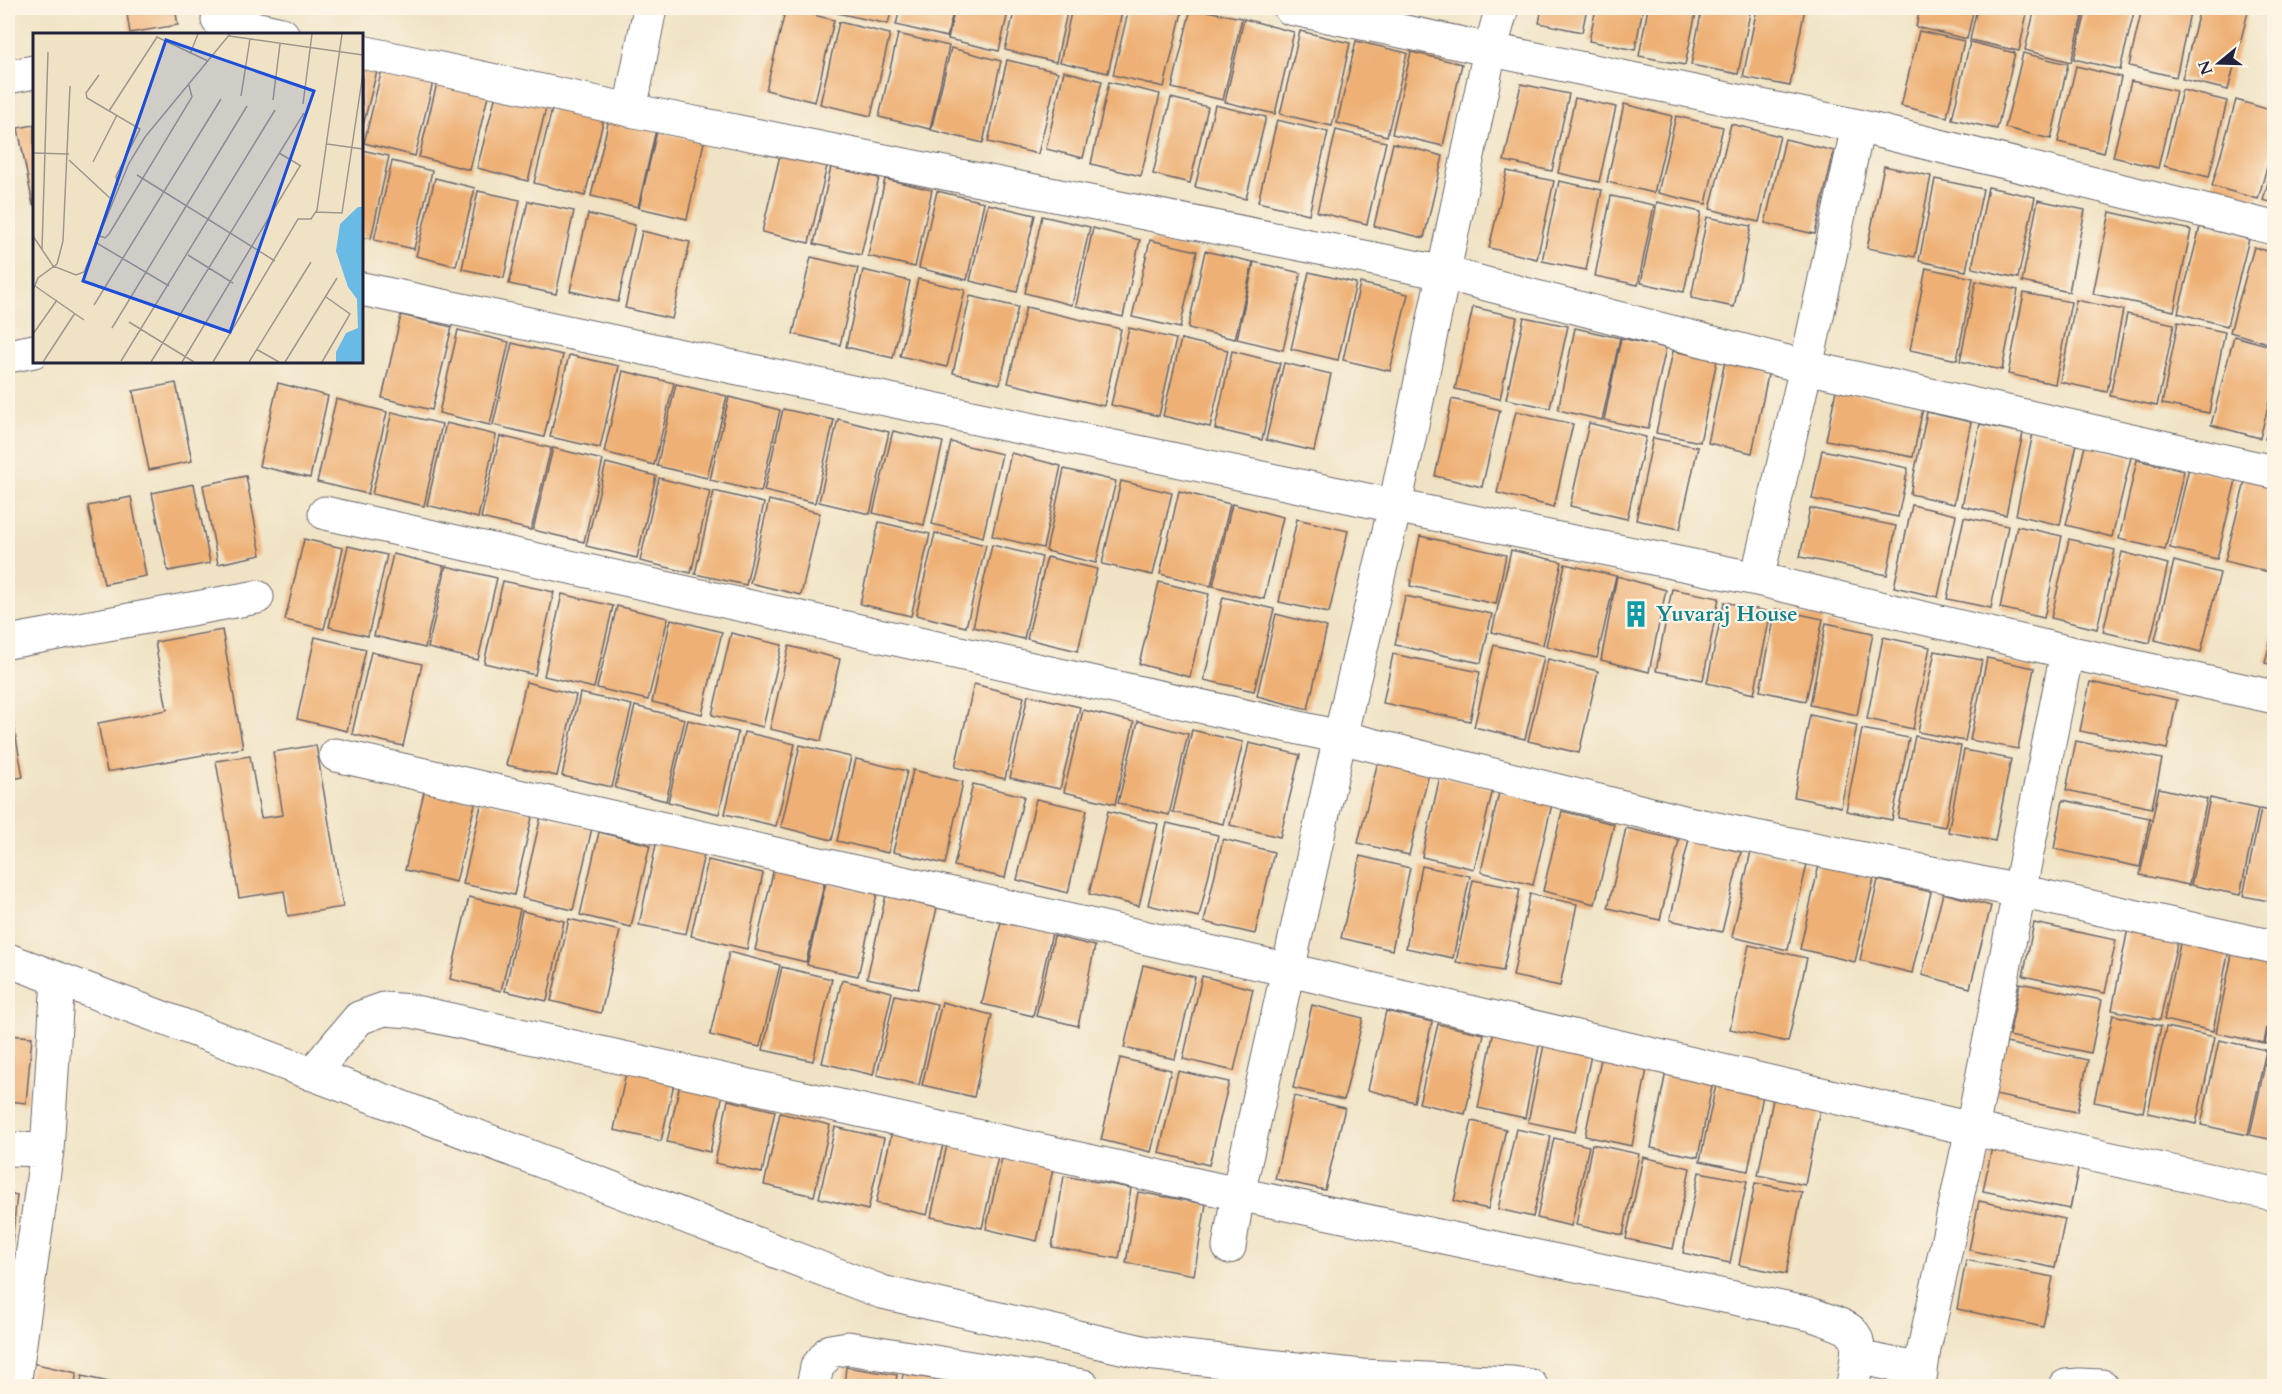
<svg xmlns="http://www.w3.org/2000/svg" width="2282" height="1394" font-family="Cardo,serif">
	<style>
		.building { fill: #eeb075 }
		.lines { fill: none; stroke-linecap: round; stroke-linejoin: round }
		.minor-casing { stroke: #6a666b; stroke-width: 35 }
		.minor { stroke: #fff; stroke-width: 33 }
		.labels { text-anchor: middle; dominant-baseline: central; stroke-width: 4.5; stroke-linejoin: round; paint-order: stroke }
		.culture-label { font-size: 21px; font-weight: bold; fill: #0d838f; stroke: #fcf5e5; text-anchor: start }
		.inset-road { fill: none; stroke: #9e968e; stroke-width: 1.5 }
		.view { fill: #1d4ed8; fill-opacity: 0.15; stroke: #1d4ed8; stroke-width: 3 }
		.inset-edge { fill: none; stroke: #22223b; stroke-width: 3 }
	</style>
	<rect width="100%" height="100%" fill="#fcf5e5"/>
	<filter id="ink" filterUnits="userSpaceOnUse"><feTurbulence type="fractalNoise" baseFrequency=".0167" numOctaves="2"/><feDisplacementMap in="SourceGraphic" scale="12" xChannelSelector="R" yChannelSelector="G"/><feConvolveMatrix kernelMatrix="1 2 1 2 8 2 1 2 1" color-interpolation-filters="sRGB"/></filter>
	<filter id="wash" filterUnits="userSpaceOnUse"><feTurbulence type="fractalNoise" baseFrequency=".008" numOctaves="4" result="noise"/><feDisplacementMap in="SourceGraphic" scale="24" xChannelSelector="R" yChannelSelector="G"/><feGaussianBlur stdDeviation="1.35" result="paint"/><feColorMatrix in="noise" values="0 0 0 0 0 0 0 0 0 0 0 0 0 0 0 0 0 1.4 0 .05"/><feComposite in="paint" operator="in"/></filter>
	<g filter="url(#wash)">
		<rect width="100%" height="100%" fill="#f0e3c5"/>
		<g id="blocks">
			<path class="building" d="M126 8H175L178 25 130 33Z
				M786 8 834 20 815 102 766 90Z
				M838 8H892L888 24 837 13Z
				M900 8H954L947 37 896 25Z
				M955 8H1009L999 51 948 39Z
				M1015 8H1068L1056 62 1005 50Z
				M1072 8H1123L1108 73 1060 62Z
				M1129 8H1183L1164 87 1113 75Z
				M1191 8 1242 18 1223 100 1172 88Z
				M1542 8H1587L1582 32 1539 23Z
				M1596 8H1643L1635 50 1589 41Z
				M1648 8H1697L1685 65 1639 56Z
				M1702 8H1751L1738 74 1691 65Z
				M1757 8H1805L1790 86 1743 77Z
				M1920 8H1974L1967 39 1916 27Z
				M1977 8H2028L2019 51 1970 40Z
				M2035 8H2085L2071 62 2025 50Z
				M2087 8H2135L2120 70 2074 59Z
				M2142 8H2191L2176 77 2129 66Z
				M2200 8H2249L2228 90 2182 79Z
				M1244 19 1294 32 1275 114 1225 102Z
				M839 22 890 34 871 116 820 104Z
				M1300 31 1350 43 1332 126 1280 114Z
				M1919 31 1964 41 1947 117 1901 106Z
				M898 34 949 46 930 129 879 117Z
				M1356 41 1407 53 1387 136 1337 123Z
				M1970 42 2015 53 1997 129 1952 119Z
				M951 48 1001 61 983 143 931 130Z
				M1411 52 1462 64 1443 146 1392 134Z
				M2023 53 2068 64 2051 139 2005 128Z
				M1007 60 1058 72 1038 154 988 142Z
				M362 63 378 67 362 130Z
				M383 65 434 78 415 156 364 143Z
				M2076 66 2121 77 2104 153 2058 142Z
				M1064 71 1102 81 1083 158 1046 149Z
				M438 79 489 92 470 170 419 157Z
				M2131 81 2176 91 2158 168 2113 157Z
				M1109 82 1160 94 1141 176 1091 164Z
				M1521 84 1569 94 1552 171 1504 161Z
				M2182 90 2227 101 2209 177 2164 166Z
				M497 91 547 104 528 181 477 168Z
				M1171 98 1208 107 1190 183 1153 174Z
				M1575 98 1616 107 1599 182 1558 173Z
				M2236 100 2274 111V142L2258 199 2212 186Z
				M1624 104 1672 116 1654 193 1607 182Z
				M553 105 604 118 585 196 534 183Z
				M1215 105 1266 117 1246 199 1195 187Z
				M1676 116 1723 127 1706 204 1658 193Z
				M609 119 656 130 638 207 591 196Z
				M1277 120 1328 132 1309 214 1258 202Z
				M1731 124 1780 136 1759 222 1710 209Z
				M34 125V205H33L18 128Z
				M1336 130 1386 142 1367 224 1317 212Z
				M657 131 704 142 687 219 639 208Z
				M1785 139 1834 151 1815 234 1765 223Z
				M1393 143 1443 156 1424 238 1374 226Z
				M362 150 389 156 371 239 362 237Z
				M780 155 827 166 809 243 762 232Z
				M392 161 432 171 414 249 374 240Z
				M2274 162V203L2263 200Z
				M1884 166 1931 176 1915 257 1867 248Z
				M831 167 879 178 861 255 814 244Z
				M1507 171 1554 181 1537 259 1489 248Z
				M435 178 475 188 456 266 416 256Z
				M885 179 932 190 915 267 868 256Z
				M1935 179 1983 189 1966 271 1919 261Z
				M1559 181 1602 190 1586 270 1542 261Z
				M1988 187 2035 197 2018 278 1972 268Z
				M478 191 520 200 504 278 462 269Z
				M937 191 984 202 967 280 919 268Z
				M1611 196 1654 205 1638 285 1595 276Z
				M2038 200 2085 210 2069 292 2022 282Z
				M528 201 574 211 556 294 509 284Z
				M1657 202 1701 212 1684 292 1641 283Z
				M988 204 1035 215 1017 292 970 281Z
				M2110 212 2191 230 2174 311 2093 294Z
				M588 214 635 225 618 302 570 291Z
				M1042 216 1090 227 1072 305 1025 293Z
				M1707 217 1751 226 1734 307 1691 298Z
				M2200 227 2249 239 2227 326 2178 313Z
				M1093 228 1140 240 1123 317 1076 306Z
				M642 231 690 242 672 319 625 308Z
				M1150 240 1197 251 1180 328 1132 317Z
				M2254 247 2274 253V345L2230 332Z
				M1205 251 1253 262 1235 339 1188 328Z
				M811 257 858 268 840 345 793 334Z
				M1254 262 1301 273 1283 350 1237 339Z
				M1926 268 1973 278 1957 360 1910 350Z
				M863 270 910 281 893 358 846 347Z
				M1309 272 1356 283 1338 360 1291 349Z
				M918 279 965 290 947 367 900 356Z
				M1976 281 2018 290 2002 370 1960 361Z
				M1360 283 1408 294 1390 371 1343 360Z
				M2024 293 2071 302 2055 384 2008 374Z
				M970 296 1018 307 1000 384 953 373Z
				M2076 300 2123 310 2107 392 2060 382Z
				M1026 307 1121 329 1104 406 1008 383Z
				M1473 307 1517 317 1500 399 1455 389Z
				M2127 314 2174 324 2157 406 2110 396Z
				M401 315 452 327 432 410 382 398Z
				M1524 317 1568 326 1550 408 1506 399Z
				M2178 322 2225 332 2209 413 2162 404Z
				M1129 328 1176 339 1159 416 1111 405Z
				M1575 328 1620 338 1602 420 1558 410Z
				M458 330 509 342 490 425 439 413Z
				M2234 336 2274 347V384L2260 438 2211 425Z
				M1621 338 1666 348 1648 429 1604 420Z
				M1181 339 1228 350 1210 427 1163 416Z
				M512 343 563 355 544 437 493 425Z
				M1232 351 1280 363 1262 440 1215 429Z
				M1673 351 1717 360 1700 442 1656 433Z
				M569 355 619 366 600 448 550 437Z
				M1725 361 1769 370 1752 453 1708 443Z
				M1284 363 1331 374 1314 451 1266 440Z
				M623 371 674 383 654 465 604 452Z
				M176 383 192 461 149 470 133 391Z
				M278 383 328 396 310 478 259 466Z
				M676 384 727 396 707 478 657 466Z
				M1836 390 1923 408 1913 457 1826 440Z
				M729 397 780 410 761 492 710 480Z
				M336 399 387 412 368 494 317 482Z
				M1452 399 1500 410 1482 487 1435 476Z
				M2274 405V441L2265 439Z
				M783 409 834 420 815 503 764 491Z
				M1516 411 1573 424 1554 507 1497 493Z
				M392 412 442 424 424 506 372 494Z
				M1927 412 1971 422 1954 504 1910 494Z
				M838 419 889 432 870 514 819 502Z
				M446 423 496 435 478 518 427 505Z
				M1589 423 1646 437 1627 519 1570 506Z
				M1980 424 2023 433 2006 515 1962 506Z
				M893 431 943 442 924 525 873 513Z
				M2033 433 2077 443 2060 525 2016 515Z
				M500 436 551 448 531 530 481 518Z
				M1653 438 1698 447 1680 529 1636 520Z
				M951 442 1002 454 983 537 932 524Z
				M2085 446 2131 457 2112 537 2066 525Z
				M553 448 603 460 584 542 533 530Z
				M1822 450 1908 468 1898 517 1812 499Z
				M1011 453 1061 466 1043 548 992 536Z
				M2137 460 2184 471 2165 550 2119 539Z
				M606 463 656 476 637 558 586 546Z
				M2189 468 2236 480 2217 559 2170 548Z
				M1064 469 1116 481 1096 563 1046 551Z
				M2247 474 2274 481V566L2273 573 2225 561Z
				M246 476 261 555 218 564 203 485Z
				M659 478 710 491 691 573 640 561Z
				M1121 481 1172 493 1153 575 1102 564Z
				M194 484 210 563 168 571 152 493Z
				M714 491 764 503 746 585 695 574Z
				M1179 491 1230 504 1211 586 1160 574Z
				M131 497 146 576 104 584 88 506Z
				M769 500 820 513 801 595 750 583Z
				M1232 504 1283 517 1264 599 1213 586Z
				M1912 505 1956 515 1938 597 1894 587Z
				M1810 508 1896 526 1887 575 1800 557Z
				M1964 517 2008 526 1991 608 1947 599Z
				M1297 519 1348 531 1329 613 1279 602Z
				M879 522 930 534 911 616 860 604Z
				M2017 526 2062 536 2044 618 2000 608Z
				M935 533 986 545 966 627 916 615Z
				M1420 536 1506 555 1496 604 1410 586Z
				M304 539 343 548 324 629 285 620Z
				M2069 539 2115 550 2097 629 2051 618Z
				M992 545 1042 557 1024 639 973 627Z
				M348 546 387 555 368 636 329 627Z
				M1511 550 1562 562 1543 645 1492 632Z
				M2122 552 2168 564 2150 643 2103 632Z
				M393 554 444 566 425 648 374 636Z
				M1047 557 1097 569 1078 651 1027 639Z
				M2174 561 2220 573 2201 652 2155 640Z
				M1565 564 1616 576 1597 658 1546 646Z
				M446 566 497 578 478 660 428 648Z
				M1617 576 1666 590 1649 672 1601 660Z
				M503 581 554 592 535 675 484 663Z
				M1159 582 1209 594 1190 677 1139 664Z
				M1672 589 1719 598 1703 680 1656 671Z
				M562 594 613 606 594 688 544 676Z
				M1405 596 1492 614 1481 663 1395 645Z
				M1223 597 1274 609 1254 691 1204 680Z
				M1724 602 1771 612 1754 694 1707 683Z
				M617 606 668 618 648 700 597 688Z
				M1776 609 1823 619 1806 701 1760 691Z
				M1276 614 1327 627 1308 709 1257 696Z
				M671 619 722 632 702 714 652 702Z
				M1826 623 1873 633 1857 715 1810 705Z
				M2274 627V665L2265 663Z
				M222 630 243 748 107 772 98 723 167 710 155 642Z
				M731 633 782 645 763 727 712 715Z
				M315 637 366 649 347 731 297 719Z
				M1883 637 1930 647 1913 729 1867 719Z
				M1494 645 1544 657 1525 739 1474 727Z
				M789 646 840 659 821 741 770 729Z
				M1935 651 1982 660 1965 741 1918 732Z
				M371 652 422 664 403 746 352 734Z
				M1393 654 1480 672 1470 721 1383 703Z
				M1987 658 2034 668 2018 749 1970 740Z
				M1548 659 1598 671 1579 753 1528 741Z
				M526 682 576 695 557 776 506 765Z
				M2090 682 2177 700 2167 749 2080 731Z
				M974 684 1024 697 1005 779 955 767Z
				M8 693 23 777 8 780Z
				M580 693 632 705 612 787 562 776Z
				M1028 695 1080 707 1060 789 1010 778Z
				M635 706 685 719 666 801 615 788Z
				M1083 710 1134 722 1115 804 1064 792Z
				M1810 715 1857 725 1841 807 1794 797Z
				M688 720 738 732 719 814 668 802Z
				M1138 721 1188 734 1169 815 1118 803Z
				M1862 729 1909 738 1892 820 1846 811Z
				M1192 730 1243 742 1223 824 1173 812Z
				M744 732 795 744 776 826 725 814Z
				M1915 736 1961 746 1945 827 1898 818Z
				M2076 741 2162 759 2152 808 2066 790Z
				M1249 743 1300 755 1280 837 1230 825Z
				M316 745 343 907 288 916 284 891 239 898 216 761 250 756 261 818 283 815 273 752Z
				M800 745 851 757 832 840 781 827Z
				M1964 750 2011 759 1995 841 1948 832Z
				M856 759 907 771 888 853 837 841Z
				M1378 761 1429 773 1409 855 1358 843Z
				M913 770 963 782 945 864 893 852Z
				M1440 776 1493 789 1474 869 1422 857Z
				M973 784 1024 796 1005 878 954 866Z
				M425 788 476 800 456 882 405 870Z
				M2159 788 2207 799 2189 885 2140 875Z
				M1499 792 1552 804 1533 885 1481 872Z
				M2210 798 2258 809 2240 895 2191 885Z
				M1036 799 1087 810 1068 893 1017 880Z
				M2063 800 2150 818 2140 867 2054 849Z
				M482 801 533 813 514 895 463 884Z
				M2261 809 2274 812V902L2243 896Z
				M1108 811 1158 824 1139 906 1089 894Z
				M1562 811 1614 824 1595 904 1543 891Z
				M541 816 592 828 573 910 522 898Z
				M1167 823 1218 835 1199 917 1148 905Z
				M1626 828 1679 840 1660 920 1608 908Z
				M599 832 650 845 631 927 580 915Z
				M1223 839 1274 852 1255 934 1204 922Z
				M1689 839 1741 852 1722 932 1670 920Z
				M657 840 705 850 686 934 639 925Z
				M1751 851 1807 864 1788 950 1732 937Z
				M1360 856 1410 868 1392 950 1341 938Z
				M708 860 763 873 747 949 691 936Z
				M1819 865 1874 878 1855 962 1800 949Z
				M1422 866 1470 876 1453 958 1406 948Z
				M774 868 825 880 806 962 755 950Z
				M1473 880 1520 889 1503 971 1456 962Z
				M1878 880 1931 892 1912 973 1860 960Z
				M826 882 877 894 858 976 807 965Z
				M1943 893 1991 906 1970 988 1922 975Z
				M1530 894 1577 904 1560 986 1513 976Z
				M886 895 937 908 918 989 867 978Z
				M469 897 520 909 501 991 450 979Z
				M522 911 564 921 547 1001 505 991Z
				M569 919 620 931 601 1013 551 1001Z
				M1001 922 1052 933 1033 1016 982 1004Z
				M2034 923 2116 940 2105 993 2023 976Z
				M2129 923 2179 934 2160 1020 2112 1010Z
				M2182 934 2230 944 2213 1031 2164 1020Z
				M1054 936 1095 946 1078 1026 1036 1016Z
				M1749 945 1807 958 1788 1042 1730 1029Z
				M2233 949 2274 957V991L2264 1043 2216 1033Z
				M729 952 780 965 760 1047 710 1035Z
				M1143 965 1195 977 1175 1059 1124 1048Z
				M782 967 832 979 813 1061 763 1050Z
				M1202 976 1253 989 1234 1071 1183 1059Z
				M842 980 892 992 873 1075 822 1063Z
				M2020 983 2102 1000 2091 1053 2009 1036Z
				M895 995 937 1004 919 1085 877 1075Z
				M942 1002 992 1015 974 1097 922 1085Z
				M2273 1003 2274 1004V1045L2265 1043Z
				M1312 1005 1363 1018 1344 1100 1293 1088Z
				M1386 1011 1432 1022 1414 1102 1368 1090Z
				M2113 1015 2161 1026 2143 1112 2094 1102Z
				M1438 1024 1484 1034 1465 1114 1419 1103Z
				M1495 1026 1541 1036 1525 1118 1478 1108Z
				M2166 1027 2215 1037 2196 1124 2148 1113Z
				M8 1035 32 1037 26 1103 8 1101Z
				M1545 1040 1592 1050 1575 1132 1528 1122Z
				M2219 1040 2266 1050 2248 1135 2201 1125Z
				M2006 1043 2088 1060 2077 1112 1995 1095Z
				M2268 1050 2274 1051V1140L2250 1135Z
				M1602 1054 1648 1064 1632 1146 1585 1136Z
				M1120 1058 1171 1070 1151 1152 1101 1140Z
				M1667 1066 1714 1076 1698 1157 1651 1148Z
				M627 1068 675 1079 661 1141 614 1130Z
				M1178 1071 1229 1082 1209 1165 1159 1153Z
				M1717 1080 1764 1090 1748 1171 1700 1161Z
				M680 1084 723 1094 710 1152 667 1142Z
				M1774 1094 1821 1104 1805 1185 1758 1175Z
				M1294 1096 1345 1108 1325 1190 1275 1179Z
				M728 1100 775 1111 762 1173 715 1163Z
				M780 1113 830 1125 814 1196 764 1185Z
				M1472 1121 1506 1129 1488 1209 1454 1201Z
				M835 1127 884 1138 868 1210 819 1198Z
				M1516 1129 1551 1136 1533 1217 1498 1209Z
				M892 1131 943 1144 927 1215 876 1203Z
				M1554 1138 1589 1146 1571 1226 1537 1218Z
				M1993 1142 2080 1160 2070 1209 1983 1191Z
				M1592 1144 1639 1154 1623 1235 1576 1225Z
				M947 1145 998 1157 982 1228 931 1217Z
				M1643 1157 1690 1168 1673 1249 1626 1239Z
				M1002 1158 1053 1169 1037 1241 986 1229Z
				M1699 1172 1747 1181 1730 1263 1683 1253Z
				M1064 1176 1131 1188 1119 1259 1052 1247Z
				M1755 1183 1802 1192 1786 1274 1739 1265Z
				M1138 1192 1206 1204 1194 1275 1126 1263Z
				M8 1194 17 1195 10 1261H8Z
				M1979 1201 2065 1219 2055 1268 1969 1250Z
				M1966 1260 2053 1277 2043 1327 1957 1309Z
				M32 1363 77 1373 74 1386H26Z
				M846 1367 897 1375 895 1386H844Z
				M903 1374 953 1382 952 1386H901Z
				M82 1376 126 1386H80Z"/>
		</g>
	</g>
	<g filter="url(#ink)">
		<use href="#blocks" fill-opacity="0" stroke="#6a666b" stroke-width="1.5"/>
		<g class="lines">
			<defs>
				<path id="minor" d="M1290 8 1858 126 2274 228
					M218 20 282 34
					M362 52 630 110 1444 273 1806 367 2274 472
					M8 77 34 72
					M630 110 650 8
					M362 289 1395 506 1757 579 2067 652 2274 697
					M8 356 34 351
					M325 513 1340 737 1692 824 2019 891 2274 947
					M1757 579 1806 367 1858 126
					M8 642 257 597
					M336 755 1289 970 1972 1129 2274 1194
					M8 960 393 1104 882 1292 1147 1353 1362 1376 1512 1383 1531 1386
					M312 1074 359 1018 384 1009 411 1011 1238 1194 1810 1314C1865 1333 1861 1330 1853 1386
					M8 1149 47 1150
					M1229 1247 1238 1194 1340 737 1395 506 1490 50 1502 8
					M1857 1357 1921 1370
					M14 1386 47 1150 58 979
					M813 1386 817 1367 830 1351 848 1348 1083 1386
					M1919 1386 1924 1349 1972 1129 2067 652
					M2066 1386 2079 1385 2102 1386"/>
			</defs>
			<use href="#minor" class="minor-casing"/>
			<use href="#minor" class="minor"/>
		</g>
	</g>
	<defs>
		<symbol id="building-bare" viewBox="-9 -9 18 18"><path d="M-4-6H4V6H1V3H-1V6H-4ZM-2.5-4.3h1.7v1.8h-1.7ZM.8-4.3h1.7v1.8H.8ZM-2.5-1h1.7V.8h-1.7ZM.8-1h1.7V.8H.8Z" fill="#0f9aa8" stroke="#fcf5e5" stroke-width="2.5" paint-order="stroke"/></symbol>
	</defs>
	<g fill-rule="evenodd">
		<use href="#building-bare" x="1617" y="595" width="38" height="38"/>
	</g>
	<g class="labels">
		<g class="culture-label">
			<text x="1656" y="614">Yuvaraj House</text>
		</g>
	</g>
	<g transform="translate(33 33)">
		<rect width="330" height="330" fill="#f0e3c5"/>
		<path d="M325 174H330V329H303V319L313 300 325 295 324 266 315 254 303 218 307 191Z" fill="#69bae4"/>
		<path class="inset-road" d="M196 3 330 22M157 21 165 1M66 42 53 60 54 65 107 96 83 143 85 152M208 63 217 6M240 67 247 11M270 71 279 1M76 78 124 4 175 28M294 111 330 116M0 120 36 121M246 120 268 133M36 127 79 167M60 129 84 82M104 142 242 228M283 179 309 180 330 40M64 202 72 205 76 201 159 64 156 52M0 203 20 233 43 242 51 239 96 130 112 104 197 1M62 209 136 253M9 216 15 19M155 222 200 250M2 253 51 287M0 257 5 245 24 231 30 208 37 53M61 272 188 66M96 289 161 329M79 295 214 73M0 301 24 267M223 316 246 329M88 328 242 77M10 329 42 280M118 329 271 80M149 329 267 133M180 329 265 186H278L284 177 309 1M216 329 278 229M252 329 304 245M289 329 317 281 293 264"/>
		<path class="view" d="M133 7 281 58 197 299 50 248Z"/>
		<rect width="330" height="330" class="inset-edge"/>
	</g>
	<rect width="2282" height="1394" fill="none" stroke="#fcf5e5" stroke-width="30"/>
	<g transform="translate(2219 63) rotate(251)" stroke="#fcf5e5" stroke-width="4.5" paint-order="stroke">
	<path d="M0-4.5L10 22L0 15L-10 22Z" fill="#22223b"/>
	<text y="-9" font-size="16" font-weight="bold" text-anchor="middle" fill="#22223b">N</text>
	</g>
</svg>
